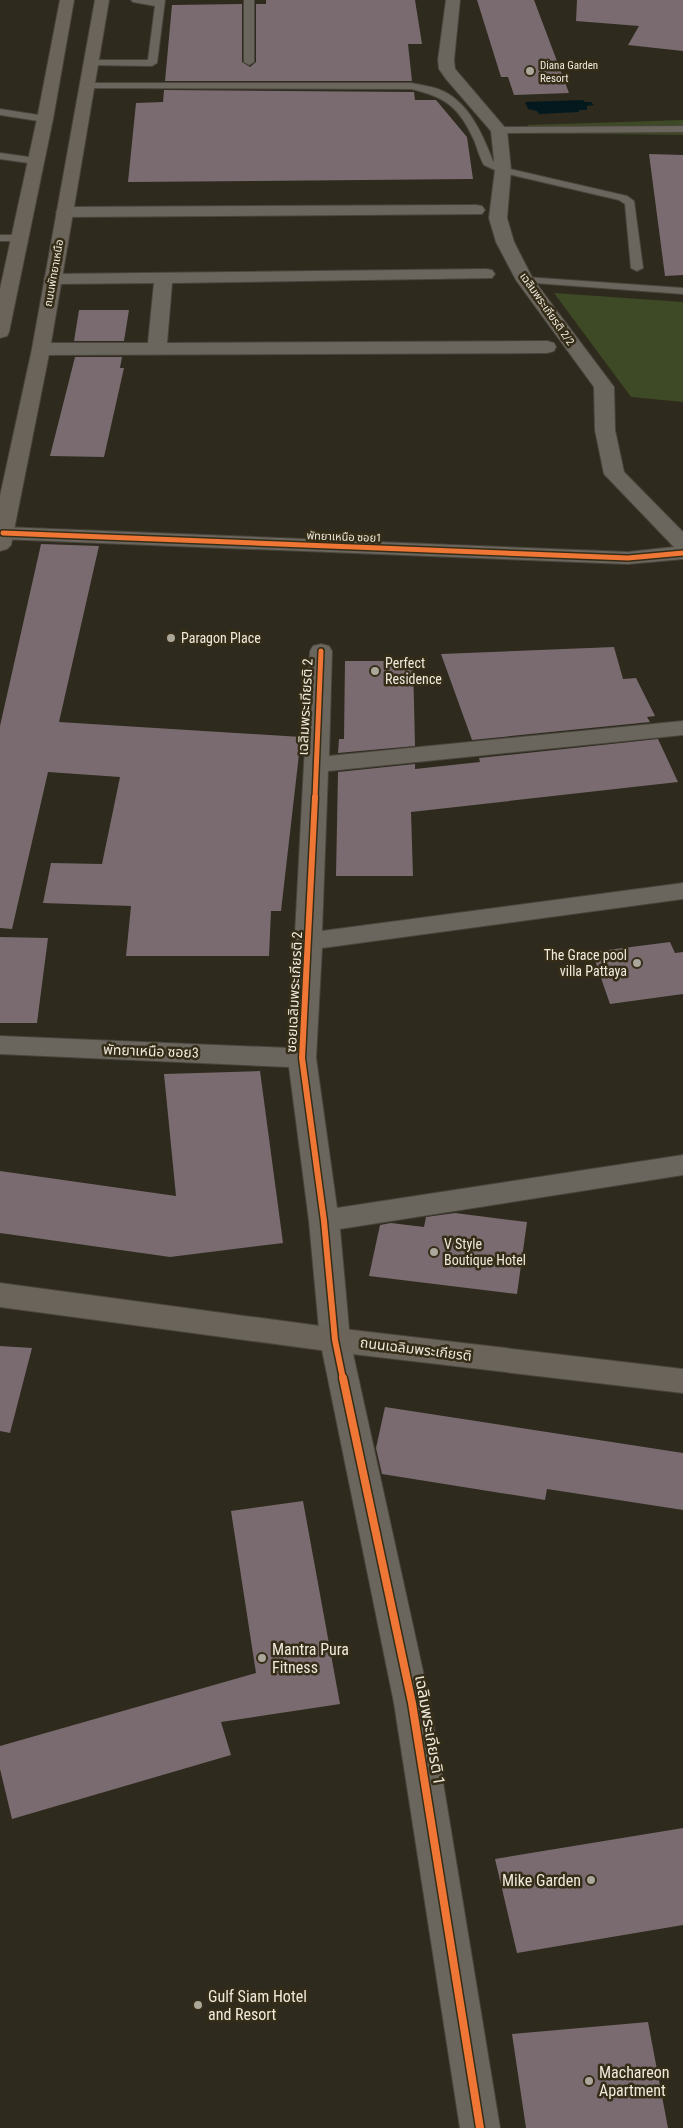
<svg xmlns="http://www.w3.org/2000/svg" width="683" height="2128" font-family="'Roboto Condensed','Noto Sans Thai',sans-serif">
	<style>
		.green { fill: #3e4925 }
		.water { fill: #04191e }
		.building { fill: #796b6f }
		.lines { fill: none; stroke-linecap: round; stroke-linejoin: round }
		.lane-casing { stroke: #49453c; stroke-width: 2 }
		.street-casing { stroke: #49453c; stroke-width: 2 }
		.secondary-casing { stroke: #49453c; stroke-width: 2 }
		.lane { fill: #6a665e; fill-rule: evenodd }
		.street { fill: #6a665e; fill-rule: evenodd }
		.secondary { fill: #6a645a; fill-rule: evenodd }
		.cycleway-far2-casing { stroke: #352d17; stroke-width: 8 }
		.cycleway-far1-casing { stroke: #352d17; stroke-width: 9 }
		.cycleway-casing { stroke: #352d17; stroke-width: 11 }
		.cycleway-far2 { stroke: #f07635; stroke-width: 5 }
		.cycleway-far1 { stroke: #f07635; stroke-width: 6 }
		.cycleway { stroke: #f07635; stroke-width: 8 }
		.poi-dot { fill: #aba79a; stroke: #352d17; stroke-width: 2 }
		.labels { text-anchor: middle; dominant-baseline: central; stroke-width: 5; stroke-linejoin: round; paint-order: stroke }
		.far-poi-label { font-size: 11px; fill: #efeadd; stroke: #352d17; text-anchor: start }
		.far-street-label { font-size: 11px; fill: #efeadd; stroke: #352d17 }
		.poi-label { font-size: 14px; fill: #efeadd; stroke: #352d17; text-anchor: start }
		.street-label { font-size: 14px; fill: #efeadd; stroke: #352d17 }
		.near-poi-label { font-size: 16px; fill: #efeadd; stroke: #352d17; text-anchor: start }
		.near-street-label { font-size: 16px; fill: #efeadd; stroke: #352d17 }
	</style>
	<rect width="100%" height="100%" fill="#2e2a1e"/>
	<path class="green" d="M683 120V135L528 133V125Z
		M554 293 683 302V402L631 397Z"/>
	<path class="water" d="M583 100 585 102H591L594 105 587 106V110H579V112L539 114 537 111 528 109 525 102Z"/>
	<path class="building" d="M266 0H415L422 44H408L412 81H165L172 5 242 4V62L250 67 256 62V4H266Z
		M477 0H534L569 93 514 95 508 77H501Z
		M577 0H683V51L628 45 639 26 576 21Z
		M164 90 414 92 415 100H436L467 137 473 179 128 182 136 103 163 102Z
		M649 154 683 155V275L665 276Z
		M79 310H129L124 341H74Z
		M75 357H122L120 368H124L104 457 50 456Z
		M41 544 99 546 59 722 301 737 281 911H271L269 956H126L131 906 43 903 51 863 102 864 120 777 48 772 12 929 0 928V726Z
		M614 647 623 679 636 678 655 716 647 717 650 722 472 740 441 654Z
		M345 661H413L415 746 338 753 339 739H344Z
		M658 739 678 782 411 812 413 876H336L338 772 415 764V769L480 762 479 758Z
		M0 937 48 938 37 1023H0Z
		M670 942 675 953 683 952V994L610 1004 592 952Z
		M260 1071 283 1243 170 1257 0 1233V1171L176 1196 164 1074Z
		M455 1213 527 1222 517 1294 369 1276 380 1225 391 1223 424 1227 426 1217Z
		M0 1346 32 1348 10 1433 0 1431Z
		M385 1407 683 1453V1510L547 1489 545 1500 382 1474 376 1448Z
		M303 1501 340 1704 221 1722 231 1755 12 1819 0 1769V1746L256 1673 231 1511Z
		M683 1828V1925L517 1953 495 1859Z
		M648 2022 668 2128H526L512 2034Z"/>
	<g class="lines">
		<defs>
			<path id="lane" d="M131 0H165L157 63 152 66 88 65 86 63 91 60H148L155 6 133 2Z
				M244 0H254V62L249 65 244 62Z
				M87 83H411C420 85 429 86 438 89 468 100 482 133 493 161L506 168 627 196 634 201 643 268 637 271 631 268 625 204 619 200 499 172 484 165C480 158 477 148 474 140 459 107 446 97 411 89L83 88 82 86Z
				M0 109 45 116 50 119 45 122 0 115Z
				M683 126V132L499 133 494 130 499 127Z
				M0 153 36 158 41 161 36 164 0 159Z
				M0 235H20L26 238 20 241H0Z
				M525 277 683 288V294L521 282 519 280 521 278Z"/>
			<path id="street" d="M446 0H460L454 60 455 69 507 130 511 170 507 218 514 242 533 279 614 387 615 430 624 472 683 532V559L628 564 0 539V527H3L628 552 674 547 604 474 595 430 594 387 516 280 496 242 489 218 495 170 491 131 446 79 439 69 438 60Z
				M476 205 482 206 485 210 482 214 65 217 59 216 56 212 59 208 65 207Z
				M486 269 492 270 495 274 492 278 172 283 167 343 547 341 554 343 556 347 554 351 547 353 41 355 34 353 32 349 34 345 41 343H148L154 283 53 284 47 283 44 279 47 275 53 274Z
				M321 644 329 646 332 651 329 756 683 721V735L328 771 322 931 683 883V899L322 948 316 1058 337 1208 683 1155V1175L340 1229 350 1340 430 1703 500 2128H460L394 1703 320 1340 309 1221 289 1067 0 1054V1036L289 1048 310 651 313 646Z"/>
			<path id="secondary" d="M60 0H74L53 119 9 332 7 336 0 338V289L37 119Z
				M95 0H109L50 349 11 545 7 549 0 551V496L32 349Z
				M0 1283 335 1328 683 1369V1393L335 1352 0 1307Z"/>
		</defs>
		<use href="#lane" class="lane-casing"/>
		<use href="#street" class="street-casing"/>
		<use href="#secondary" class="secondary-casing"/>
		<use href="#lane" class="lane"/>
		<use href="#street" class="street"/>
		<use href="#secondary" class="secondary"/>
		<defs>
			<path id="cycleway-far2" d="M3 533 628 558 683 553
				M315 798 321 651"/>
			<path id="cycleway-far1" d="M315 797 302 1058 324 1221 335 1340 343 1379"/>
			<path id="cycleway" d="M343 1378 412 1703 480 2128"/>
		</defs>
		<use href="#cycleway-far2" class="cycleway-far2-casing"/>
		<use href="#cycleway-far1" class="cycleway-far1-casing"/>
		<use href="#cycleway" class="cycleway-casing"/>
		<use href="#cycleway-far2" class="cycleway-far2"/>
		<use href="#cycleway-far1" class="cycleway-far1"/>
		<use href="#cycleway" class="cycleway"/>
	</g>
	<g class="poi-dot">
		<circle cx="530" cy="71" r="5"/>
		<circle cx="171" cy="638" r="5"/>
		<circle cx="375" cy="671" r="5"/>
		<circle cx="637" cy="963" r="5"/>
		<circle cx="434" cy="1252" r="5"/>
		<circle cx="262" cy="1658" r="5"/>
		<circle cx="591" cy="1880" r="5"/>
		<circle cx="198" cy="2005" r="5"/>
		<circle cx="589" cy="2081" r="5"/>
	</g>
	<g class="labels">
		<g class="far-poi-label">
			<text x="540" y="65">Diana Garden<tspan x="540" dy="13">Resort</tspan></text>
		</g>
		<g class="far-street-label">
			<text transform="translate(54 273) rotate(-80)">ถนนพัทยาเหนือ</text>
			<text transform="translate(547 309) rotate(55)">เฉลิมพระเกียรติ 2/2</text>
			<text transform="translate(344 537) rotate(2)">พัทยาเหนือ ซอย1</text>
		</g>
		<g class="poi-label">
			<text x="181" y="638">Paragon Place</text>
			<text x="385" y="663">Perfect<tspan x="385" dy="16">Residence</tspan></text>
			<text x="627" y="955" text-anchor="end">The Grace pool<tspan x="627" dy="16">villa Pattaya</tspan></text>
			<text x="444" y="1244">V Style<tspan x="444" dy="16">Boutique Hotel</tspan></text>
		</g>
		<g class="street-label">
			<text transform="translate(305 707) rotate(-87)">เฉลิมพระเกียรติ 2</text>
			<text transform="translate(294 992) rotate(-87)">ซอยเฉลิมพระเกียรติ 2</text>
			<text transform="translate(151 1051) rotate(2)">พัทยาเหนือ ซอย3</text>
			<text transform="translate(416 1349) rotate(7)">ถนนเฉลิมพระเกียรติ</text>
		</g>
		<g class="near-poi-label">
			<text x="272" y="1649">Mantra Pura<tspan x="272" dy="18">Fitness</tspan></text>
			<text x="581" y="1880" text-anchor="end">Mike Garden</text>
			<text x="208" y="1996">Gulf Siam Hotel<tspan x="208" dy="18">and Resort</tspan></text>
			<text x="599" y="2072">Machareon<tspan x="599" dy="18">Apartment</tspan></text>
		</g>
		<g class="near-street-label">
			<text transform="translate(430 1730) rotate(80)">เฉลิมพระเกียรติ 1</text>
		</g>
	</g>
</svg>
